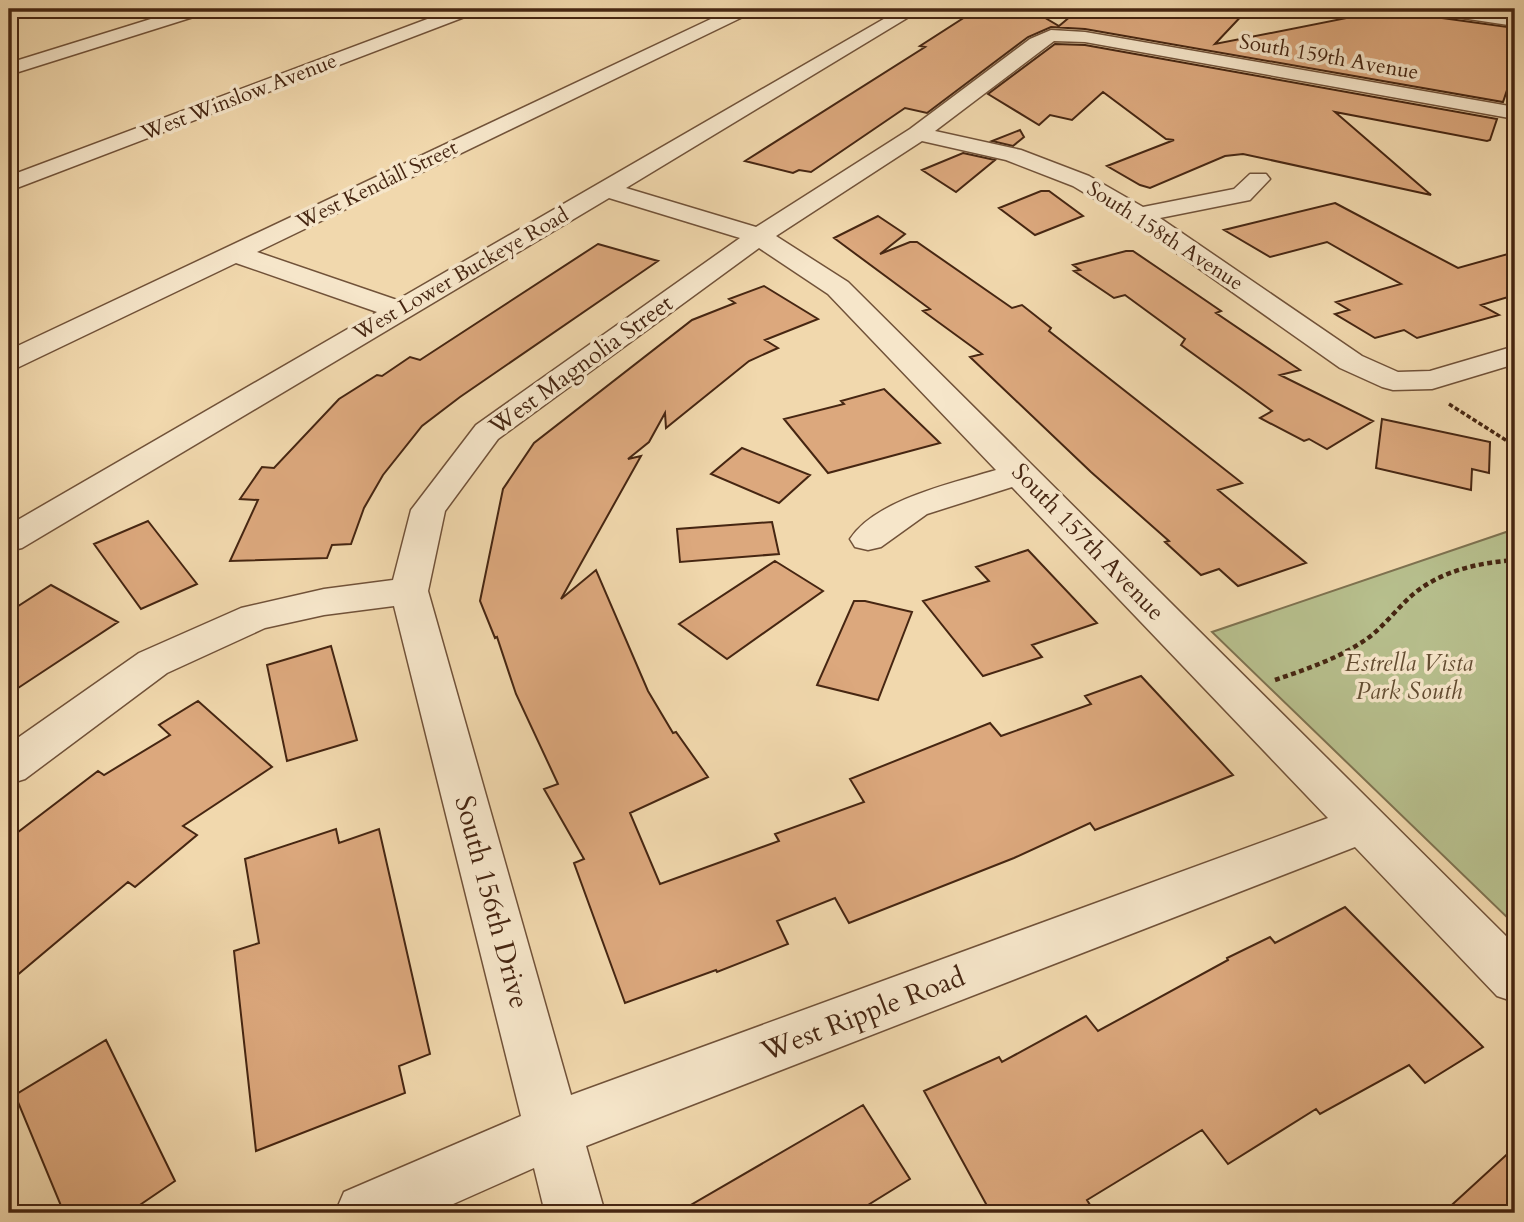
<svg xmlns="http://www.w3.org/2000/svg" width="1524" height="1222" font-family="Cardo,serif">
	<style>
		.green { fill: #b7bf8d; stroke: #7e7250; stroke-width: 2 }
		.building { fill: #dca87d; stroke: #462612; stroke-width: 2 }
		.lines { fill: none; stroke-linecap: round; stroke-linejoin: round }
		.minor-casing { stroke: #715239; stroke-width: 3 }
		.path-far1 { stroke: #462612; stroke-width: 3.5; stroke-dasharray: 4.5 2.5; stroke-linecap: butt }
		.path { stroke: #462612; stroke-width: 4.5; stroke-dasharray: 5 3.5; stroke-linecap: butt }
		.minor { fill: #f6e6ca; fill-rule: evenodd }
		.labels { text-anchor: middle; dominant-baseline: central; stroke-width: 7; stroke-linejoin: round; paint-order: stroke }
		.far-street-label { font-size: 21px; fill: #462612; stroke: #f6e6ca }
		.street-label { font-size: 24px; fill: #462612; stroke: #f6e6ca }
		.park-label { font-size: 24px; font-style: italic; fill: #624c31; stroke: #f6e6ca }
		.near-street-label { font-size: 28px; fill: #462612; stroke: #f6e6ca }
	</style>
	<rect width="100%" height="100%" fill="#f1d8ad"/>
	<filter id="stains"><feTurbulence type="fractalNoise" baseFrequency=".00286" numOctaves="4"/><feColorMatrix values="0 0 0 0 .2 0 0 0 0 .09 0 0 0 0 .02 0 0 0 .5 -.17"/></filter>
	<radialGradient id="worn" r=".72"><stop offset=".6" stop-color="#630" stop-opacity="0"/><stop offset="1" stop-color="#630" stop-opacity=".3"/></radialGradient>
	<path class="green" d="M1515 529V925L1212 632Z"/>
	<path class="building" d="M1030 9 1059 26 1078 10 1103 15 1104 9H1248L1215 44 1367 14 1368 9H1424L1435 17 1515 28V66L1503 102 1085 29 1051 27 1028 37 927 113 905 108 811 172 799 170 793 173 745 161 925 47 920 46 976 10Z
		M1055 44 1085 45 1497 119 1490 140 1487 141 1335 112 1431 195 1243 154 1225 156 1150 188 1140 185 1107 166 1174 140 1166 139 1103 92 1072 120 1050 115 1039 125 988 94Z
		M1020 130 1024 137 1013 146 992 141Z
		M963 153 995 160 956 192 922 170Z
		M1041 191H1049L1083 216 1035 235 999 208Z
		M1335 203 1458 268 1515 252V295L1481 305 1499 315 1417 338 1404 330 1375 338 1335 314 1349 310 1336 302 1401 284 1327 242 1270 257 1224 230Z
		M878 216 905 234 880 254 910 242H917L1012 308 1022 305 1051 328 1049 331 1242 483 1218 490 1306 563 1238 586 1219 569 1201 575 1165 542 1169 541 1091 472 970 357 982 354 923 311 930 309 834 238Z
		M598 244 658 261 460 397 422 426 383 475 364 508 351 544 332 545 327 558 230 561 258 500 240 499 262 467 274 468 339 399 377 375 382 376 410 357 420 360Z
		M1126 251H1133L1164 272 1221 311 1216 313 1300 370 1280 375 1373 421 1327 449 1309 439 1304 441 1260 418 1272 411 1181 345 1185 339 1125 295 1114 298 1074 271 1080 270 1073 265Z
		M764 286 818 319 765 340 778 348 749 361 666 428 665 413 649 442 628 459 641 456 561 599 596 570 648 691 673 733 676 732 708 777 630 813 660 884 779 841 775 834 864 802 850 779 990 723 1001 736 1091 704 1085 696 1141 676 1233 775 1095 830 1090 823 1014 858 849 923 835 898 777 921 788 944 717 972 716 970 625 1003 574 863 584 859 544 789 558 784 516 694 497 637 495 638 480 601 503 489 534 443 692 320 735 303 729 299Z
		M884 389 940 443 828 473 784 419 844 404 841 401Z
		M1382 419 1490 442 1489 473 1472 469 1471 490 1376 468Z
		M742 448 810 475 779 503 711 474Z
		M148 521 197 584 141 609 94 544Z
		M772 522 779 554 680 562 677 529Z
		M1028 550 1097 623 1032 645 1042 657 983 676 923 601 989 581 976 567Z
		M775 561 823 591 727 659 679 624Z
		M51 585 118 622 9 694V612Z
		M854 601H865L912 612 878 700 817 685Z
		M331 646 357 740 287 761 267 665Z
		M198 701 272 767 183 826 197 835 135 887 128 882 9 982V839L98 771 104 775 170 735 159 725Z
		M336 829 339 843 379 829 430 1054 399 1066 405 1093 256 1151 234 951 259 943 245 859Z
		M1345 907 1483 1047 1425 1083 1409 1065 1320 1114 1316 1109 1228 1164 1202 1130 1087 1200 1095 1213H991L924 1091 999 1057 1002 1062 1086 1016 1098 1031 1228 960 1227 958 1270 937 1275 943Z
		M106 1040 175 1181 128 1213H64L15 1095Z
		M863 1105 910 1179 855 1213H677Z
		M1515 1147V1213H1443Z"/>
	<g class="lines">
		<defs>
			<path id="minor" d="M183 9H209L206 13 9 75V63Z
				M454 9H478L475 13 9 191V176Z
				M732 9H754L751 13 257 252 397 300 901 9H922L626 188 756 227 910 129 1030 39 1051 30 1085 32 1515 107V119L1085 42 1054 41 935 131 1021 150 1089 176 1143 207 1234 189 1250 174H1266L1270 179 1250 200 1160 218 1362 356 1398 372 1430 371 1515 346V364L1432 389 1393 390 1382 387 1340 368 1130 220 1073 186 1006 160 922 141 776 236 848 282 1515 945V1002L1497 996 1355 847 586 1146 605 1213H545L534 1168 433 1213H335L344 1192 521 1116 394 606 324 615 265 628 167 673 25 779 9 784V744L139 653 241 608 324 589 393 580 411 510 476 425 740 238 609 198 22 548 9 551V525L377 312 236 263 19 367 9 370V350ZM759 248 828 294 996 470C953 483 875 500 850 539L855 547 868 550 881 547 927 514 1012 487 1328 818 571 1095 428 591 445 511 498 439Z
				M1426 9H1468L1515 16V26L1435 14Z"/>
		</defs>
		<use href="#minor" class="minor-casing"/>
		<path class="path-far1" d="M1449 404 1515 446"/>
		<path class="path" d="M1275 680C1307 669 1340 658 1368 638 1384 626 1396 610 1410 597 1439 571 1477 563 1515 560"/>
		<use href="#minor" class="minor"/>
	</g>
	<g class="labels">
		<g class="far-street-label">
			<text transform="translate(1329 57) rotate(10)">South 159th Avenue</text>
			<text transform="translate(239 97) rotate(-21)">West Winslow Avenue</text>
			<text transform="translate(377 185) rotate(-26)">West Kendall Street</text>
			<text transform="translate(1165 236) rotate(33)">South 158th Avenue</text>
			<text transform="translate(461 274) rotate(-30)">West Lower Buckeye Road</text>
		</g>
		<g class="street-label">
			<text transform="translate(581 365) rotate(-36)">West Magnolia Street</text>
			<text transform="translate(1088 542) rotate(46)">South 157th Avenue</text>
		</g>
		<g class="park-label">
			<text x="1409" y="663">Estrella Vista<tspan x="1409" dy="28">Park South</tspan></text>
		</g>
		<g class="near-street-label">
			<text transform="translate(492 902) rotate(75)">South 156th Drive</text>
			<text transform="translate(863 1014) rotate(-21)">West Ripple Road</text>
		</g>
	</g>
	<rect width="1524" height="1222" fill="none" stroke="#f1d8ad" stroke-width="35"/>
	<rect x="10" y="10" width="1503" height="1201" fill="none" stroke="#462612" stroke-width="3.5"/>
	<rect x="18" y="18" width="1489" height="1187" fill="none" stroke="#462612" stroke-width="2"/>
	<rect width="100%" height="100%" filter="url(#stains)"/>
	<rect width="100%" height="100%" fill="url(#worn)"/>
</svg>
